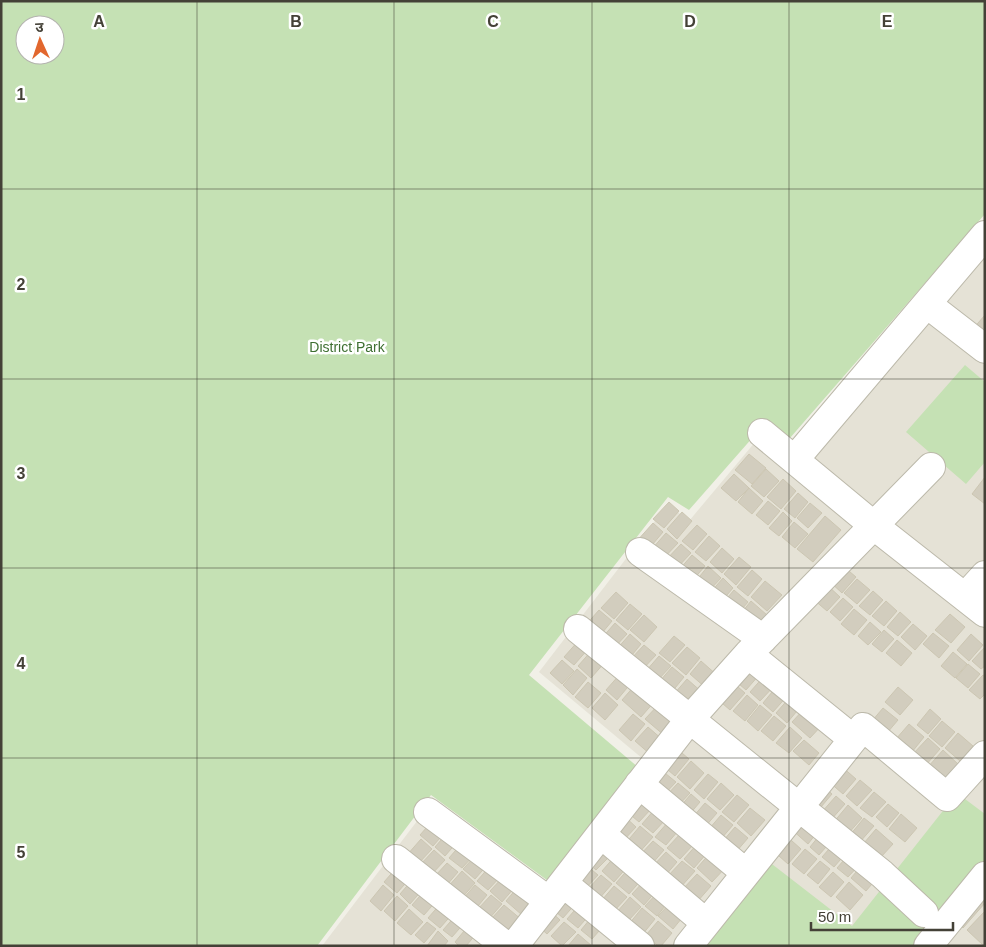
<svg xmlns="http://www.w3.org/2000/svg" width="986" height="947" font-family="Helvetica,'Noto Sans Devanagari',sans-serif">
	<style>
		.residential { fill: #e5e2d6 }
		.green { fill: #c5e1b4; fill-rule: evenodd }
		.building { fill: #d2cdbe; stroke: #ccc6b2 }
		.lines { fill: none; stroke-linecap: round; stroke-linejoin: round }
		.minor-casing { stroke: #bcb9aa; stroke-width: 30 }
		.minor { stroke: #fff; stroke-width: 28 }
		.grid { fill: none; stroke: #444137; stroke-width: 1; stroke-opacity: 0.55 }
		.labels { text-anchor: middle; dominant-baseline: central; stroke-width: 5; stroke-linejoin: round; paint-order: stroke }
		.park-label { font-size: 14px; fill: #3e6f31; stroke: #fff }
		.grid-label { font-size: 16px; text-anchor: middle; font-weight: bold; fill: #444137; stroke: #fff; stroke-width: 5; stroke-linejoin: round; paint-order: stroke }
	</style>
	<rect width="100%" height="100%" fill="#f1f0e7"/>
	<path class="residential" d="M985 222V946H322L430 804 555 895 655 769 539 672 668 504 689 521 761 435 785 452Z"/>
	<path class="green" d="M1 1H985V214L783 446 761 428 689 510 668 497 529 675 645 773 555 886 431 795 317 946H1ZM25 25H55V55H25Z
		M965 365 985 382V462L966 484 906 432Z
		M957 793 985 814V860L918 946H702L768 861 852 926Z"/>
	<path class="building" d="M985 315V342L971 331Z
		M749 454 766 468 752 484 735 470Z
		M766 469 779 481 764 497 751 486Z
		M734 474 749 488 736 501 721 488Z
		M985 477V504L972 494Z
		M783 479 796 491 781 509 767 497Z
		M749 488 763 501 752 514 738 502Z
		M798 493 808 502 795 518 784 509Z
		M768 501 780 511 768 525 756 515Z
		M669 502 679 511 664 528 653 519Z
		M810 503 822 513 808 528 797 518Z
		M682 512 692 521 677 539 667 529Z
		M783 512 792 521 779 536 769 528Z
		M825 516 841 530 813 562 797 549Z
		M794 522 808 534 795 548 782 537Z
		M653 523 663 532 647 551 636 542Z
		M697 525 707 534 693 550 682 541Z
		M666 533 678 543 662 560 651 550Z
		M709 536 720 546 706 561 695 552Z
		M681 544 691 553 675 570 665 561Z
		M722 548 734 559 722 573 710 562Z
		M692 555 705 566 692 581 679 570Z
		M739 557 751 567 736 585 724 574Z
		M708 566 721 578 708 592 696 581Z
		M843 566 856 577 842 593 829 581Z
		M752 570 762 579 748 596 737 587Z
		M723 578 733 588 721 602 710 593Z
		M857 579 870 590 857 604 844 593Z
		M765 581 782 595 767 611 751 597Z
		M826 584 840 597 827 611 813 599Z
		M734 590 748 602 737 615 723 603Z
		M873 591 883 600 870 615 859 606Z
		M616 592 628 603 614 619 601 608Z
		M843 598 853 607 840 621 830 612Z
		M751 601 767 615 754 630 738 617Z
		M886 601 897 611 884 626 872 616Z
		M630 604 642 614 628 630 616 620Z
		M854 609 867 620 854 635 841 624Z
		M599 610 612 621 597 639 584 627Z
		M900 612 911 622 898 636 887 627Z
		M950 614 965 627 951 643 935 630Z
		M644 615 657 627 644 642 630 630Z
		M870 622 881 632 868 645 858 636Z
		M615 623 627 634 613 649 601 639Z
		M913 624 927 636 915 650 901 637Z
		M884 630 894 639 882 652 872 644Z
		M933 633 949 646 939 658 923 644Z
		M630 634 641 644 628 660 616 650Z
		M971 634 983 645 969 661 957 650Z
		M674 636 685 645 670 662 659 653Z
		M580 639 589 648 574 665 564 657Z
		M897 640 912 653 901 666 886 653Z
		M644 645 656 655 641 671 629 661Z
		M687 647 700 658 686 675 672 663Z
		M985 647V666L981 669 972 661Z
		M593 649 606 661 591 678 578 666Z
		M953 652 967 664 955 678 941 666Z
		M659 656 671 666 657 681 646 671Z
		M562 660 574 671 562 684 550 673Z
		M701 661 718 676 707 689 690 674Z
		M745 662 760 674 746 690 732 678Z
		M968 664 980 674 968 688 956 678Z
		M672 667 684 677 671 693 659 682Z
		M577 669 587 678 573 695 563 685Z
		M621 673 632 682 617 700 606 690Z
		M765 675 776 684 760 701 750 692Z
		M983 675 985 676V694L980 699 969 690Z
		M687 679 703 693 690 708 674 694Z
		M730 680 745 693 730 710 715 697Z
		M588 682 601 693 588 708 575 697Z
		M636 684 655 701 641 717 622 700Z
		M777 686 788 695 773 712 763 703Z
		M898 687 913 700 900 715 885 702Z
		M605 693 618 705 605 720 592 708Z
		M747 695 758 705 745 721 733 711Z
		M791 696 802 705 787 723 776 713Z
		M661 702 680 719 665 736 645 719Z
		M760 705 772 715 758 731 747 721Z
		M805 708 823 724 810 738 792 722Z
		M883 708 898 720 887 733 872 721Z
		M930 709 941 719 928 734 917 725Z
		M633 714 645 724 631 741 619 730Z
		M774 716 786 726 773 741 761 731Z
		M942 721 955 732 942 747 929 736Z
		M909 724 924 737 912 752 896 739Z
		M648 727 663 740 651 755 635 741Z
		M790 727 802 738 789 753 776 743Z
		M958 733 973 746 960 761 945 748Z
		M928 738 940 749 925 766 912 755Z
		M804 740 819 753 809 765 793 751Z
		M675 747 689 759 675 776 660 763Z
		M943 750 958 764 943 781 928 767Z
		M691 761 704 773 690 789 677 777Z
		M841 766 856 779 843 794 828 781Z
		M660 769 676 782 662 797 648 784Z
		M708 774 718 782 704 799 694 790Z
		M860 780 872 790 857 806 846 796Z
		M678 783 690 793 677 807 665 797Z
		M721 783 734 795 720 810 707 799Z
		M821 784 832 794 821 807 809 797Z
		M874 792 886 802 872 817 860 808Z
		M691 794 700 802 688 816 679 808Z
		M737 795 749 805 734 822 722 812Z
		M836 796 845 804 830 821 821 813Z
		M639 797 651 809 639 822 626 811Z
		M705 803 717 813 704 828 692 818Z
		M888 804 899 813 887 827 876 817Z
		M848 805 862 818 847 835 833 823Z
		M750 808 765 820 751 836 737 823Z
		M655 809 666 819 653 833 642 824Z
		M901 814 917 828 905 842 889 829Z
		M721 815 733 825 721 839 709 829Z
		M802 815 819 830 808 844 790 828Z
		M624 816 636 827 623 841 611 831Z
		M864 818 874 826 859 843 850 835Z
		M434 819 447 830 433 846 420 835Z
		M668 822 678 831 666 845 655 837Z
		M640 826 653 837 637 855 625 844Z
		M735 827 748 838 736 852 723 841Z
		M876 829 893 844 881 857 864 843Z
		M823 831 833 839 819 855 810 847Z
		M448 832 458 841 445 856 435 847Z
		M681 833 694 844 680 859 667 848Z
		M783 833 801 849 788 864 770 848Z
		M421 839 432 849 418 864 407 855Z
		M653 841 664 850 651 865 640 855Z
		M836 841 847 852 834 867 822 857Z
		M462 843 475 854 462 868 449 858Z
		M698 843 708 852 694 868 684 859Z
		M600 846 611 855 596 870 586 861Z
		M805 849 817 859 804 874 792 864Z
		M434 850 445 860 431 875 420 865Z
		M666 852 677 862 665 876 653 866Z
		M711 852 727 866 712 882 697 868Z
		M850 853 861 863 848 877 837 868Z
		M477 854 488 864 475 879 463 869Z
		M616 855 629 865 614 882 602 871Z
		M682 861 695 871 680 888 667 877Z
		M820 861 830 869 818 884 807 875Z
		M447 863 458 872 446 886 435 876Z
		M586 865 598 875 587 887 576 876Z
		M862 865 877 878 866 891 851 878Z
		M398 866 411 877 397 893 384 882Z
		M490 866 501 876 488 890 477 881Z
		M630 867 643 878 629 894 616 883Z
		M462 871 475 883 460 900 447 888Z
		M833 872 844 882 831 897 819 887Z
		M697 874 711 886 697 902 682 890Z
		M601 875 612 884 598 900 587 890Z
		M503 877 515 887 502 902 490 891Z
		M413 879 424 888 410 904 400 894Z
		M645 880 657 890 644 905 632 894Z
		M849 882 863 895 850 910 836 897Z
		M383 885 394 895 381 911 370 901Z
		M475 885 487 895 474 911 462 900Z
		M614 886 627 897 614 911 602 900Z
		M517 888 533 902 522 915 506 901Z
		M426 889 438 899 424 915 412 905Z
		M563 890 577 902 563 918 549 906Z
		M659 891 670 900 657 916 645 906Z
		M491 895 502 904 488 920 477 910Z
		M397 896 408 906 395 921 384 911Z
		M985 896V903L963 928 954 919Z
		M630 897 641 907 628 921 617 912Z
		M672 901 686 913 673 929 658 916Z
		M442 902 454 912 440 928 428 918Z
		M581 903 591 913 578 928 567 919Z
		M504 905 522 920 509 935 491 919Z
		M642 908 655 919 642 935 629 924Z
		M409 909 423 922 411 935 397 923Z
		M548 909 560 920 547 934 535 923Z
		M985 911V946H984L967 930Z
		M595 913 606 923 592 939 581 930Z
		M457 914 466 921 452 937 443 930Z
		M658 921 672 933 661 946H658L646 935Z
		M427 922 436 929 424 943 415 935Z
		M564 922 576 932 562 946 551 936Z
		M469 925 477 933 466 946H459L455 942Z
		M438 931 448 941 444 946H427Z
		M578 934 592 946H568Z"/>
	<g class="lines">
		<defs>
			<path id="minor" d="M927 304 985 349
				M762 433 873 525 985 613
				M795 459 985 235
				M640 552 763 639
				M965 597 985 575
				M578 629 882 874 924 913
				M748 654 853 739
				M639 784 746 873
				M428 812 549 901
				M601 834 706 923
				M396 859 506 946
				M563 883 640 946
				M514 946 689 720 748 654 931 467
				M688 946 863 727 947 797 985 755
				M928 946 985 876"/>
		</defs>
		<use href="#minor" class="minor-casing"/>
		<use href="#minor" class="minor"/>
	</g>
	<path class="grid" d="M197 1V946M394 1V946M592 1V946M789 1V946M1 189H985M1 379H985M1 568H985M1 758H985"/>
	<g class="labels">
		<g class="park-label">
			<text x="347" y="347">District Park</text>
		</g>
	</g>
	<g class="grid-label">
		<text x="99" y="27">A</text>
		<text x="296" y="27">B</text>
		<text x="493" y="27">C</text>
		<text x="690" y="27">D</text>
		<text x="887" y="27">E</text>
		<text x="21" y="100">1</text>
		<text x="21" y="290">2</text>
		<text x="21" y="479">3</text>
		<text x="21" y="669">4</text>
		<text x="21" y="858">5</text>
	</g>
	<rect width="986" height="947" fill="none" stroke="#444137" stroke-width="5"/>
	<g transform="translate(40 40) rotate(357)"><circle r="24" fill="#ffffff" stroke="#b4b3af"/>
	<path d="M0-4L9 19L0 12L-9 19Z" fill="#e2672e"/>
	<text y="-8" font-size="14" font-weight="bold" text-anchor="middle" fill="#444137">उ</text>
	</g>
	<path d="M811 922v8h142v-8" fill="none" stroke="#444137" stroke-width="2.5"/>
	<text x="818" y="922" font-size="15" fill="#444137" stroke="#ffffff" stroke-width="4" paint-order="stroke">50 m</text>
</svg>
